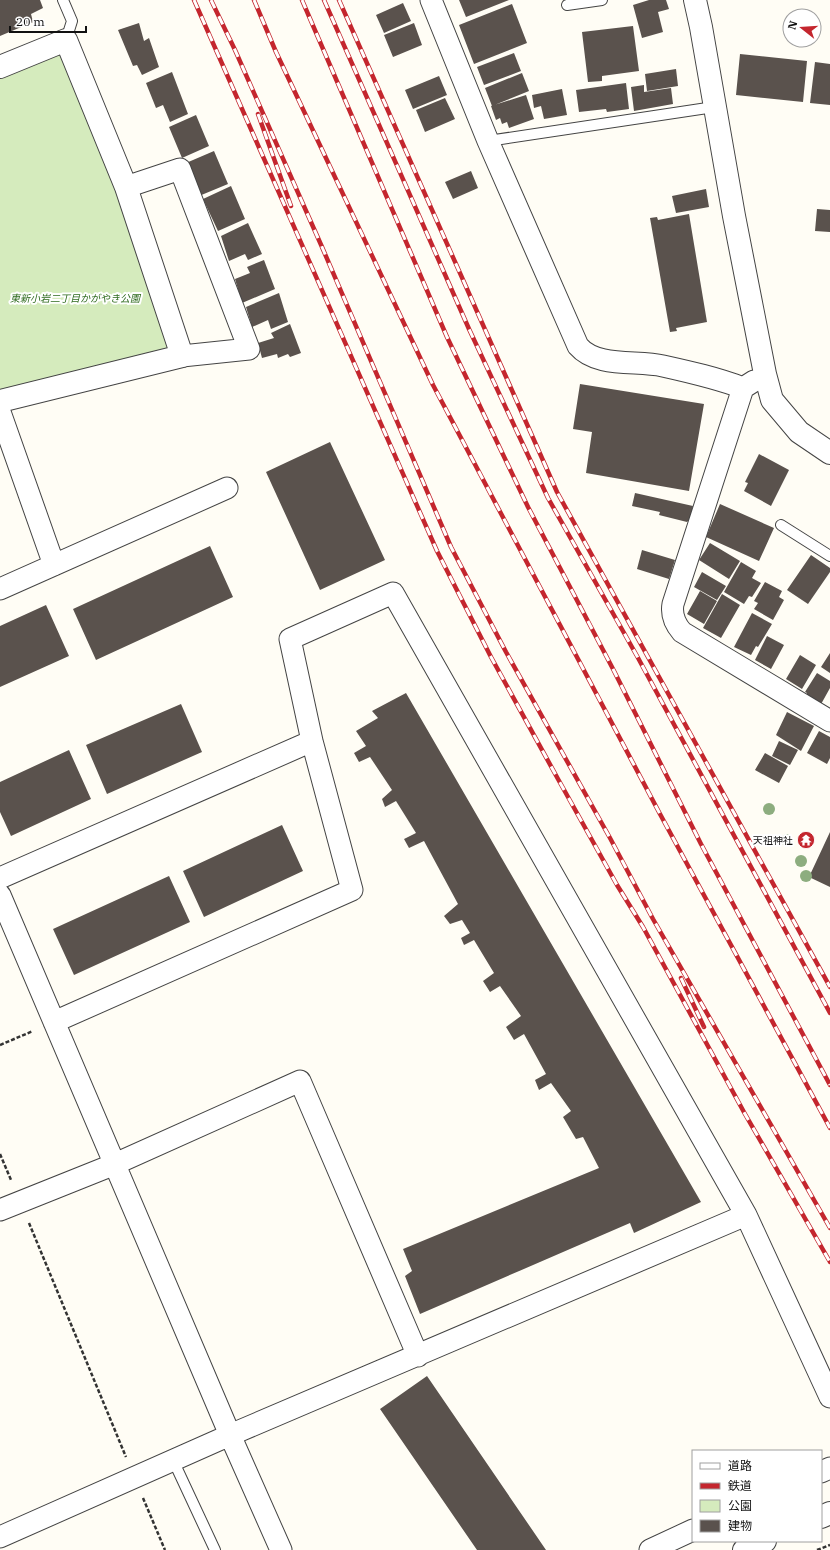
<svg xmlns="http://www.w3.org/2000/svg" width="830" height="1550" font-family="'IBM Plex Serif','Noto Sans JP',serif">
	<style>
		.green { fill: #d5ebbd }
		.building { fill: #5a524d }
		.lines { fill: none; stroke-linecap: round; stroke-linejoin: round }
		.service-casing { stroke: #444; stroke-width: 12 }
		.minor-casing { stroke: #444; stroke-width: 23 }
		.tertiary-casing { stroke: #444; stroke-width: 24 }
		.path { stroke: #333; stroke-width: 2.5; stroke-dasharray: 4 2; stroke-linecap: butt }
		.service { stroke: #fff; stroke-width: 10 }
		.minor { stroke: #fff; stroke-width: 21 }
		.tertiary { stroke: #fff; stroke-width: 22 }
		.rail-casing { stroke: #c4262e; stroke-width: 4.5 }
		.rail { stroke: #fff; stroke-width: 3; stroke-dasharray: 9; stroke-linecap: butt }
		.tree { fill: #8dad7f }
		.labels { text-anchor: middle; dominant-baseline: central; stroke-width: 4; stroke-linejoin: round; paint-order: stroke }
		.park-label { font-size: 10px; font-style: italic; fill: #2f6b1f; stroke: #fff }
		.poi-label { font-size: 10px; fill: #111; stroke: #fff; text-anchor: end }
	</style>
	<rect width="100%" height="100%" fill="#fffdf5"/>
	<path class="green" d="M62 46 174 351 0 394V72Z"/>
	<path class="building" d="M0 0H40L43 8 31 14 33 22 0 36Z
		M459 0H509L466 17Z
		M649 0H666L669 9 658 12 663 32 642 38 633 5Z
		M403 3 411 21 384 33 376 15Z
		M512 4 527 43 474 64 459 25Z
		M139 23 144 41 149 38 159 67 142 75 137 65 133 66 118 30Z
		M414 23 422 45 393 57 384 35Z
		M633 26 639 71 602 76V81L588 82 582 32Z
		M514 53 521 71 484 85 477 67Z
		M740 54 807 61 803 102 736 95Z
		M815 62 830 64V105L810 103Z
		M676 69 678 86 647 91 645 74Z
		M172 72 188 114 170 122 163 105 156 108 146 83Z
		M522 73 529 91 492 106 485 88Z
		M439 76 447 95 413 109 405 90Z
		M626 83 629 109 607 112 606 109 579 112 576 90Z
		M644 85V92L671 88 673 104 634 111 631 87Z
		M562 89 567 115 544 119 541 106 534 108 532 95Z
		M526 95 534 119 509 128 507 122 502 124 500 118 496 120 491 106Z
		M445 98 455 119 425 132 416 110Z
		M196 115 209 146 182 158 169 127Z
		M214 151 228 184 199 196 186 163Z
		M471 171 478 188 453 199 445 182Z
		M231 186 245 219 218 231 203 199Z
		M706 189 709 207 676 213 672 196Z
		M817 209 830 210V232L815 231Z
		M689 214 707 322 676 328 677 331 670 332 650 218 657 217 658 220Z
		M248 223 262 254 248 260 245 254 229 261 221 236Z
		M264 260 275 289 242 303 235 279 250 273 247 267Z
		M279 293 288 322 271 329 268 320 252 327 246 307Z
		M290 324 301 353 290 357 288 354 278 358 277 354 262 358 258 343 274 338 271 333Z
		M580 384 704 404 689 491 586 473 592 432 573 429Z
		M330 442 385 560 320 590 266 472Z
		M759 454 789 470 771 506 744 491 748 483 745 482Z
		M635 493 693 506 690 519 687 522 659 515 660 512 632 506Z
		M720 504 774 528 759 561 706 537Z
		M710 543 740 561 729 579 699 560Z
		M210 546 233 597 96 660 73 609Z
		M642 550 675 560 669 579 637 569Z
		M811 555 830 568V572L808 604 787 590Z
		M741 562 756 571 752 578 761 583 752 597 749 596 744 604 724 592Z
		M702 572 726 586 717 600 694 587Z
		M765 582 782 591 779 597 784 600 773 620 754 609 758 603 754 601Z
		M700 591 717 601 704 624 687 614Z
		M722 594 740 605 721 638 703 628Z
		M46 605 69 656 0 687V626Z
		M752 613 772 624 758 647 756 646 751 655 734 647Z
		M767 636 784 645 771 669 755 660Z
		M830 653V673L821 667Z
		M800 655 816 665 802 689 786 679Z
		M817 673 830 681V688L820 706 805 697 807 693 805 692Z
		M406 693 701 1202 634 1233 630 1223 420 1314 405 1276 412 1271 403 1249 599 1168 583 1137 576 1139 563 1117 571 1111 551 1083 539 1090 535 1080 546 1074 524 1034 514 1040 506 1027 521 1016 500 986 490 992 483 981 494 973 474 940 464 945 461 938 470 933 462 920 450 924 444 916 458 904 424 841 409 848 404 839 416 833 396 801 385 807 382 799 392 790 370 757 359 762 354 753 366 746 356 731 378 718 372 711Z
		M181 704 202 752 107 794 86 745Z
		M787 712 814 726 801 751 776 735Z
		M819 731 830 737V758L827 764 807 753Z
		M779 741 798 750 790 765 772 756Z
		M69 750 91 799 11 836 0 812V782Z
		M765 753 788 766 779 783 755 770Z
		M282 825 303 871 204 917 183 871Z
		M830 832V887L809 877Z
		M169 876 190 922 74 975 53 929Z
		M427 1376 546 1550H477L380 1409Z"/>
	<g class="lines">
		<defs>
			<path id="service" d="M63 0 72 21 66 40
				M567 5 602 0
				M488 141 714 107
				M781 525 830 556
				M173 1460 215 1550"/>
			<path id="minor" d="M431 0 488 141 578 346C597 368 636 360 663 366 690 372 717 378 743 388
				M126 187 180 169 249 349 182 356
				M754 381 743 388 673 604C671 615 675 624 682 632L830 721
				M0 412 54 565
				M0 589 227 488
				M0 878 312 741
				M0 895 230 1435 746 1215
				M54 1022 352 890 312 741 290 639 393 593 746 1215 830 1397
				M0 1210 115 1164 300 1081 418 1356
				M821 1472 830 1468
				M0 1537 230 1435 281 1550
				M650 1550 693 1530"/>
			<path id="tertiary" d="M695 0 701 27 734 216 765 374 772 400 799 432 830 453
				M0 67 66 40 126 187 182 356 0 401
				M821 1517 830 1513
				M744 1550 765 1541"/>
		</defs>
		<use href="#service" class="service-casing"/>
		<use href="#minor" class="minor-casing"/>
		<use href="#tertiary" class="tertiary-casing"/>
		<path class="path" d="M0 1045 33 1031
			M0 1154 11 1180
			M29 1223 126 1457
			M143 1498 165 1550
			M817 1550 830 1545"/>
		<use href="#service" class="service"/>
		<use href="#minor" class="minor"/>
		<use href="#tertiary" class="tertiary"/>
		<defs>
			<path id="rail" d="M194 0 437 551 491 657 558 779 617 885 643 927 745 1114 830 1262
				M211 0 235 50 322 247 451 547 506 652 610 838 653 919 830 1228
				M254 0 276 52 433 385 660 814 830 1128
				M302 0 447 337 528 507 613 669 701 844 830 1085
				M324 0 469 329 548 498 637 656 830 1013
				M339 0 557 492 830 987
				M258 114 291 206
				M681 978 704 1027"/>
		</defs>
		<use href="#rail" class="rail-casing"/>
		<use href="#rail" class="rail"/>
	</g>
	<g class="tree">
		<circle cx="769" cy="809" r="6"/>
		<circle cx="787" cy="840" r="6"/>
		<circle cx="801" cy="861" r="6"/>
		<circle cx="806" cy="876" r="6"/>
	</g>
	<defs>
		<symbol id="temple-disc" viewBox="-11 -11 22 22"><circle r="9.5" fill="#c4262e" stroke="#fff"/><path d="M0-6L5-2H3V0L6.5 2.5H4V6H1.5V3h-3V6H-4V2.5H-6.5L-3 0V-2H-5Z" fill="#fff"/></symbol>
	</defs>
	<g fill-rule="evenodd">
		<use href="#temple-disc" x="796" y="830" width="20" height="20"/>
	</g>
	<g class="labels">
		<g class="park-label">
			<text x="75" y="298">東新小岩二丁目かがやき公園</text>
		</g>
		<g class="poi-label">
			<text x="793" y="840">天祖神社</text>
		</g>
	</g>
	<rect x="692" y="1450" width="130" height="92" fill="#ffffff" stroke="#a0a0a0"/>
	<rect x="700" y="1463" width="20" height="6" fill="#ffffff" stroke="#a0a0a0"/>
	<text x="728" y="1470" font-size="12" fill="#111111">道路</text>
	<rect x="700" y="1483" width="20" height="6" fill="#c4262e" stroke="#a0a0a0"/>
	<text x="728" y="1490" font-size="12" fill="#111111">鉄道</text>
	<rect x="700" y="1500" width="20" height="12" fill="#d5ebbd" stroke="#a0a0a0"/>
	<text x="728" y="1510" font-size="12" fill="#111111">公園</text>
	<rect x="700" y="1520" width="20" height="12" fill="#5a524d" stroke="#a0a0a0"/>
	<text x="728" y="1530" font-size="12" fill="#111111">建物</text>
	<g transform="translate(802 28) rotate(287)"><circle r="19" fill="#ffffff" stroke="#a0a0a0"/>
	<path d="M0-3L7 15L0 10L-7 15Z" fill="#c4262e"/>
	<text y="-6" font-size="11" font-weight="bold" text-anchor="middle" fill="#111111">N</text>
	</g>
	<path d="M10 26v6h76v-6" fill="none" stroke="#111111" stroke-width="2"/>
	<text x="16" y="26" font-size="12" fill="#111111" stroke="#ffffff" stroke-width="3" paint-order="stroke">20 m</text>
</svg>
